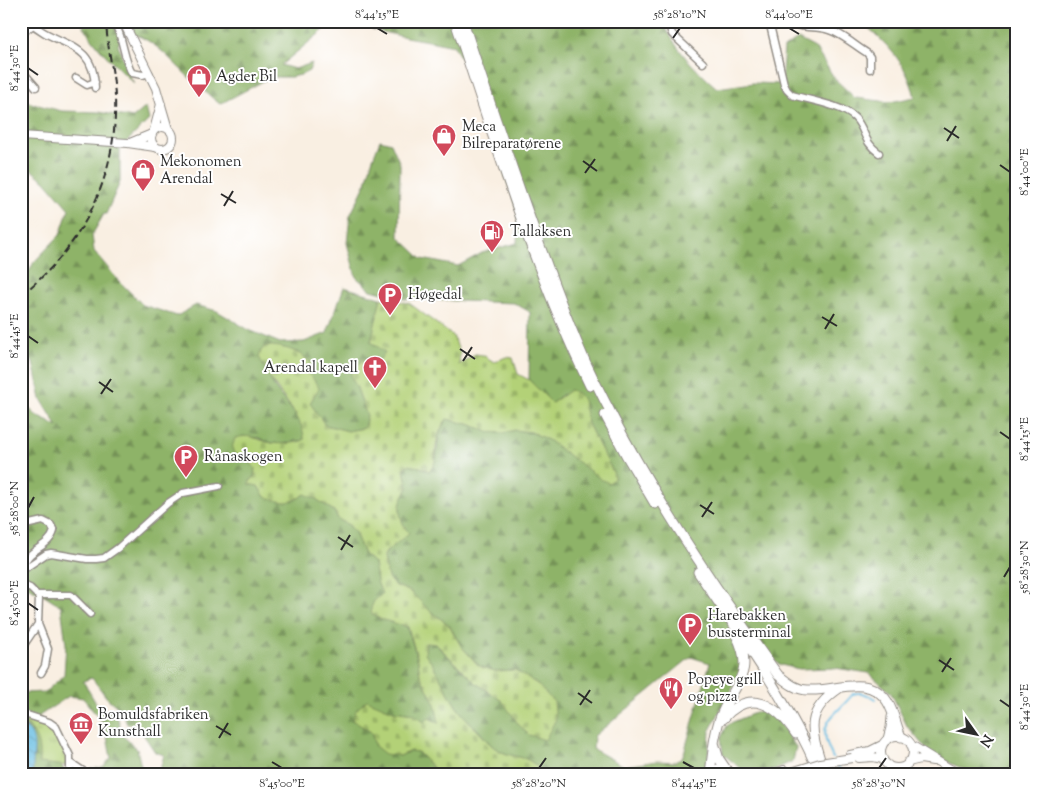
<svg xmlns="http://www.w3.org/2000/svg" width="1038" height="796" font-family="'Sorts Mill Goudy',serif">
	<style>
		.forest { fill: url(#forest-firs); stroke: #5c6f4a; fill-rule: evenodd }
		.cemetery { fill: url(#cemetery-stones); stroke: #6f7e51 }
		.park { fill: url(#park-tufts); stroke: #6f7e51 }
		.water { fill: url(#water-waves); stroke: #487487 }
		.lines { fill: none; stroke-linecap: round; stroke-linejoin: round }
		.stream { stroke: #66bde3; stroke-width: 2 }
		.minor-casing { stroke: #928d86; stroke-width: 9 }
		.major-casing { stroke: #928d86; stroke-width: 10 }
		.highway-casing { stroke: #928d86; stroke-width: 11 }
		.minor { stroke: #fff; stroke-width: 6 }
		.major { stroke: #fff; stroke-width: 8 }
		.highway { stroke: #fff; stroke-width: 9 }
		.rail { stroke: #2b2b2b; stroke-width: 2; stroke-dasharray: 8 4; stroke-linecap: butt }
		.major-bridge-casing { stroke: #928d86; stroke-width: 10; stroke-linecap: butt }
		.major-bridge { stroke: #fff; stroke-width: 8 }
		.ticks { fill: none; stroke: #2b2b2b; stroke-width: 2 }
		.labels { text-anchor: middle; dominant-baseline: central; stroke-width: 4; stroke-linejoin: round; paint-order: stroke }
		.poi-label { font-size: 15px; fill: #2b2b2b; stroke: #fff; text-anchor: start }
		.neatline { fill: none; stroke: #2b2b2b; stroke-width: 2 }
		.ticks-label { font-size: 12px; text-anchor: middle; fill: #2b2b2b }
	</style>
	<defs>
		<pattern id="forest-firs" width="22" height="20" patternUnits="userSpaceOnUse" patternTransform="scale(1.25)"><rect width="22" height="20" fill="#8eb368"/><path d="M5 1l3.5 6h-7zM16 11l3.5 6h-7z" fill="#749256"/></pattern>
		<pattern id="cemetery-stones" width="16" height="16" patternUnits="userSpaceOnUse" patternTransform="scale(1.25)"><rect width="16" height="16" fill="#b3d177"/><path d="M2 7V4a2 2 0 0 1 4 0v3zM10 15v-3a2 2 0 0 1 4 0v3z" fill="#9ab467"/></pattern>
		<pattern id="park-tufts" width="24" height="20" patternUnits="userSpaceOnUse" patternTransform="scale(1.25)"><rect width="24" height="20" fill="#b3d177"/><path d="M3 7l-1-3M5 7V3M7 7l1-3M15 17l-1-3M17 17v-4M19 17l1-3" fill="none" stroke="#9ab467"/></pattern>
		<pattern id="water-waves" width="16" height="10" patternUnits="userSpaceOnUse" patternTransform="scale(1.25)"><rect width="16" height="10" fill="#66bde3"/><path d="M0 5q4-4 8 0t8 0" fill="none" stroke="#549ab8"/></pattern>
	</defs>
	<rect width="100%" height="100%" fill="#fff"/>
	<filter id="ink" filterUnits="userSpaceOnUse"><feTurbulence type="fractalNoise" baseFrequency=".02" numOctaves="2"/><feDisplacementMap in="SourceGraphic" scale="10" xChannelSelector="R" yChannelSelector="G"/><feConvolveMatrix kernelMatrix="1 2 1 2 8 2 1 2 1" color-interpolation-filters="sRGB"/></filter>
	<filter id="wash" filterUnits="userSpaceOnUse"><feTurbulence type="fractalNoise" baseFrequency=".0096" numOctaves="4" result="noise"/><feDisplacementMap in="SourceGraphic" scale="20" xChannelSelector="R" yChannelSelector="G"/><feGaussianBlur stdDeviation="1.12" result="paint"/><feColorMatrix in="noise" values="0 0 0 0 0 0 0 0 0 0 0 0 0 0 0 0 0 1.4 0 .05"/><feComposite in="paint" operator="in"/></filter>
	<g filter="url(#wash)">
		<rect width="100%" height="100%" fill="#f9efe2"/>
		<path class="forest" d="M81 21H351L325 29 281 65 295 69 312 63 309 71 301 75 291 77H271L220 104C211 97 202 89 193 81 172 62 154 37 125 32L118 45 130 77 134 83C114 64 94 46 81 21Z
			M373 21H663C676 51 693 67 717 88L753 83 781 84 784 48 798 39 815 48 835 79 855 98 890 102 915 97C906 61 887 45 861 21H1017V775H988L963 769 930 754 907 726 891 693 869 673 835 668 799 669 781 665 751 647 738 678 710 730 708 760 705 775H543C529 751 513 761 495 748 489 744 484 737 479 731 471 723 462 715 456 706 444 688 437 669 425 653L426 643 435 644 476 683 502 701 515 670 495 671 479 666 461 646 449 625 429 610 411 592 394 585 388 578 384 557 402 525C398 511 399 500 408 488L404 470 407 465 420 467 429 471C431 467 436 462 436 457 439 440 436 434 447 419L472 425 488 432 503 433 515 430 531 432 548 440 573 457 613 472 588 424 587 419 563 394 552 403 529 380 530 312 514 303 405 299 371 290 356 277 347 243 350 216 366 183 372 161 380 140 391 143 400 164 399 237 422 259 458 266 482 253 517 243 518 213 471 77 454 46C426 40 399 37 372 29ZM691 657 710 663 684 753 681 759 674 762 657 761 624 766 593 749 594 736Z
			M21 94 30 103 62 111 98 112 133 118 146 107 149 120 120 148V182L106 214H104L92 235 94 251 117 279 143 305 177 316 196 305 217 311 249 330 280 343 304 342 327 333 344 287 381 298 371 342 386 352 376 366 356 385 367 416 364 428 348 431 325 425 322 423 310 403C313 397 318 384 312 378 311 376 308 374 306 372L310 363 300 353 279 347 265 346C266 356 267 368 270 378 278 399 305 416 304 440L281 444 268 442 259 438 242 436 239 456 246 458 255 468 254 477 249 482 258 486 265 497 294 501 305 493 316 499 334 511 338 519 349 525 355 533 364 554 374 563 377 581 383 594 400 624 407 627 418 660 420 675 435 704 440 723 424 722 413 714 393 711 381 707 362 727 371 732 375 746 400 756 410 751 418 752 440 775H165L160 769 164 755 155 752 137 725 127 724 122 711 107 698 92 678 83 681 97 705 117 716 123 736 137 749 143 775H75L67 773 65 775H33L28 728 21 725V693L45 692 64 675 66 644 61 606 46 596 21 584V401L36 415 58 427 41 399 33 363 21 340V287L34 262 60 235 69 209 45 181 21 162ZM69 696 83 698 105 726 111 758 103 767 67 773 44 744 39 716Z
			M762 710 776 717 796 747 793 761 776 769 746 773 723 754 721 738 728 724Z"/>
		<path class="cemetery" d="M381 298 409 303 453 336 460 353 459 365 475 354 483 355 494 362 506 357 513 358 518 374 529 380 552 403 570 390 578 393 583 400 588 424 613 472 615 478 609 483 602 480 548 440 531 432 515 430 503 433 488 432 472 425 447 419C442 425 439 433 437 441 434 453 439 462 429 471L420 467 407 465 404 470 408 488C397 504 397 517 409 533L386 552 384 557 388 578 394 585 411 592 429 610 449 625 461 646 479 666 495 671 515 670 537 684 554 702 556 719 545 740 529 735 519 725 502 701 476 683 436 644 426 643 425 653C437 669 445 689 456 706 462 715 471 723 479 732 484 737 489 744 495 748 513 761 529 751 543 775H440L418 752 410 751 400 756 385 754 375 746 371 732 352 720 356 710 367 700 393 711 413 714 424 722 429 718 439 723 435 704 420 675 418 660 408 627 380 619 372 614 371 608 374 601 382 594 377 581 374 563 364 554 355 533 349 525 338 519 334 511 316 499 305 494C288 505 285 503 265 497L258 486 248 484 254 477 255 468 246 458 234 453 232 448 235 438C250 434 254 438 267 442 278 445 294 444 304 440 305 420 280 395 270 378 266 371 263 364 259 357L261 351 265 346C283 345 305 352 314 368L306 372 312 377 319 388 310 403 325 425 348 431 364 428 367 416 357 388 351 377V370L363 360 376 365 385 352 371 342Z"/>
		<path class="park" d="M24 717C32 719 43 721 50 726 60 733 69 755 68 766L39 763C40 741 37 737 23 719Z"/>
		<path class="water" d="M21 725C42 735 31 756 33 775H21Z"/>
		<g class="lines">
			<path class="stream" d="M833 758C814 721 833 719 853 694 861 691 869 695 875 699
				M835 762 841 771"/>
		</g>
	</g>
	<g filter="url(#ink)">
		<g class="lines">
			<defs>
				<path id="minor" d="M29 21C56 48 94 38 95 88
					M112 21C123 31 123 60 132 73L143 75 149 73
					M670 21V28L672 34 703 63
					M769 21 784 84 787 90 792 95C809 100 842 105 855 118 866 130 863 142 879 153
					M787 21C800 29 812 26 826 29 840 32 854 45 867 53L870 57V69
					M21 34 33 25
					M21 70 36 87
					M76 78 87 85 95 82
					M21 526 43 521 51 525 54 531C49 549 25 548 23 570
					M21 571 46 554 51 553 87 559H96L104 558 118 548 168 503 183 493 219 486
					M21 584 30 588 39 597 38 624 48 649 45 666 41 673
					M38 595H71L90 614
					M21 649 38 624
					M21 713 49 722 56 727 70 756V775
					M71 763 89 775"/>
				<path id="major" d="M123 21 156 88 168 129
					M151 138a11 11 0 1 1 22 0a11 11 0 1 1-22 0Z
					M154 130 161 104
					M21 136 128 143 155 147
					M130 143 152 134
					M881 752a16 16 0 1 1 32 0a16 16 0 1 1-32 0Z
					M911 745 950 769 964 775
					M850 755 870 751 882 745
					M859 758 873 757 883 759
					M908 762 921 759 933 761
					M888 765 890 775
					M708 775C716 766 726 766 733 775
					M768 775 784 770"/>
				<path id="highway" d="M455 21C496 144 533 269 590 386
					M463 21C486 91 509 160 534 229 550 274 566 319 586 363 639 475 705 574 778 675 787 682 796 690 808 690 835 692 868 673 887 701 894 712 896 725 901 737
					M605 415 626 455 655 504
					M698 572C742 638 789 701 820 775
					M723 719C750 687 777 705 796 734
					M888 739 891 728 892 717
					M714 743 719 759 726 769
					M823 769C811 731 803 712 841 687
					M710 773C713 752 714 732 722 713 736 682 755 672 736 635"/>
			</defs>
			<use href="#minor" class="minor-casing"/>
			<use href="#major" class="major-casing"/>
			<use href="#highway" class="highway-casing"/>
			<use href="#minor" class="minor"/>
			<use href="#major" class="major"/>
			<use href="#highway" class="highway"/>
			<path class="rail" d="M21 295C83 247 118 176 115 97 114 72 107 47 106 21"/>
			<defs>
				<path id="major-bridge" d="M785 774 820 763 852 758"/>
			</defs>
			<use href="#major-bridge" class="major-bridge-casing"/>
			<use href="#major-bridge" class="major-bridge"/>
		</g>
	</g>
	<path class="ticks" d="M377 28 387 34M789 28 799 34M673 38 680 28M28 68 38 75M944 128 959 138M947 141 956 126M583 161 597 171M1000 165 1010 172M585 173 595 159M221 194 236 203M224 206 233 191M822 317 837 326M825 329 834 314M28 336 38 343M460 349 475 359M463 361 472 347M99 382 113 392M101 394 111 379M1000 432 1010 439M700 505 714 514M28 508 34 497M702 517 712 502M338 537 353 547M341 550 350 535M1004 577 1010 567M28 603 38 610M939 660 954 670M942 672 951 658M578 693 592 703M1000 700 1010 707M580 705 590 690M216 726 231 735M219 738 228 723M272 762 282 768M683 762 694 768M539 768 546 758M879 768 886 758"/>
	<defs>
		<symbol id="shop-pin" viewBox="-11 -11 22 30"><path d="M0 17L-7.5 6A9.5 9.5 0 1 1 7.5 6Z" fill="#d1495b" stroke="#fff"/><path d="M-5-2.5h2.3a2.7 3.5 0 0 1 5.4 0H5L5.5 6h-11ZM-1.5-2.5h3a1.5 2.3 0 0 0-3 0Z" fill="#fff"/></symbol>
		<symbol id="fuel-pin" viewBox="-11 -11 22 30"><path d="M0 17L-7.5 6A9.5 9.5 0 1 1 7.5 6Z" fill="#d1495b" stroke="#fff"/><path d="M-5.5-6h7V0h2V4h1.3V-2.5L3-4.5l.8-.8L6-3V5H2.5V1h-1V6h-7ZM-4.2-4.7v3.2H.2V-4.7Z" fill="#fff"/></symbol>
		<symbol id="parking-pin" viewBox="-11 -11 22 30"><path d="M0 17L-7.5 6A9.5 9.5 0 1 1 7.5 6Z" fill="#d1495b" stroke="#fff"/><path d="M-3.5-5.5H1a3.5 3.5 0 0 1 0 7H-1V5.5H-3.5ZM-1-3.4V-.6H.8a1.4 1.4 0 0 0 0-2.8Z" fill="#fff"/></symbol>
		<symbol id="church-pin" viewBox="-11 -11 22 30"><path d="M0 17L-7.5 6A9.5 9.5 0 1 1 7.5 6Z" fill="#d1495b" stroke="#fff"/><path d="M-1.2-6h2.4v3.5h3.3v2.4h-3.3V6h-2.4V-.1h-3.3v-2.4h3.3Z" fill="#fff"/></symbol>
		<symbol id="restaurant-pin" viewBox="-11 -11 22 30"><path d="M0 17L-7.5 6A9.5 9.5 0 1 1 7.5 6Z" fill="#d1495b" stroke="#fff"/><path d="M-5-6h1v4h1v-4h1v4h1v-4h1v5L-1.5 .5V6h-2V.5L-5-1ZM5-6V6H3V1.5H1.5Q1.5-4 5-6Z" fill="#fff"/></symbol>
		<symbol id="museum-pin" viewBox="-11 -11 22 30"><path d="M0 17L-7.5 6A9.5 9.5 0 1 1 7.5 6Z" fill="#d1495b" stroke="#fff"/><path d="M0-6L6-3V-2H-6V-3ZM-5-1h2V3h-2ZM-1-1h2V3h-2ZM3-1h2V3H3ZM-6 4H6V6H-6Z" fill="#fff"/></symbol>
	</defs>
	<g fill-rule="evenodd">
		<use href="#shop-pin" x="185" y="63" width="28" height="38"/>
		<use href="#shop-pin" x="430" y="122" width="28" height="38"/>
		<use href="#shop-pin" x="129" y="157" width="28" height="38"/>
		<use href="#fuel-pin" x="478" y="218" width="28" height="38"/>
		<use href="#parking-pin" x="376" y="281" width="28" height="38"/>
		<use href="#church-pin" x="361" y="354" width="28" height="38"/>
		<use href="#parking-pin" x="172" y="443" width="28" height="38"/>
		<use href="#parking-pin" x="676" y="611" width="28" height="38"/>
		<use href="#restaurant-pin" x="657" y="675" width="28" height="38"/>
		<use href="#museum-pin" x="67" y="710" width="28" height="38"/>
	</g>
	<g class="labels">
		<g class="poi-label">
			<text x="216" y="77">Agder Bil</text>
			<text x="462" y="127">Meca<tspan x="462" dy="17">Bilreparatørene</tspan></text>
			<text x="160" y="162">Mekonomen<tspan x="160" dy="17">Arendal</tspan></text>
			<text x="510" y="232">Tallaksen</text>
			<text x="408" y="295">Høgedal</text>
			<text x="358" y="368" text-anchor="end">Arendal kapell</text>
			<text x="204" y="457">Rånaskogen</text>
			<text x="708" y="616">Harebakken<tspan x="708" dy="17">bussterminal</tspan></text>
			<text x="688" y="680">Popeye grill<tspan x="688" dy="17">og pizza</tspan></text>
			<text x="98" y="715">Bomuldsfabriken<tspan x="98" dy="17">Kunsthall</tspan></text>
		</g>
	</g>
	<rect width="1038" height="796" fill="none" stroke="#fff" stroke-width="55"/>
	<g transform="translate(976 734) rotate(123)" stroke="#ffffff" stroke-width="4" paint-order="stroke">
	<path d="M0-4L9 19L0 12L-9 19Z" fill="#2b2b2b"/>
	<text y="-8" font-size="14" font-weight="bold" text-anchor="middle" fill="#2b2b2b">N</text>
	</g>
	<rect x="28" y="28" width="982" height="740" class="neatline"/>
	<g class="ticks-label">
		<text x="377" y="18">8°44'15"E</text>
		<text x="680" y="18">58°28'10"N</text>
		<text x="789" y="18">8°44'00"E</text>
		<text transform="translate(14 68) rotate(-90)" y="4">8°44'30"E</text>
		<text transform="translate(1024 172) rotate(-90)" y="4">8°44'00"E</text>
		<text transform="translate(14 336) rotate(-90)" y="4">8°44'45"E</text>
		<text transform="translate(1024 439) rotate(-90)" y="4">8°44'15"E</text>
		<text transform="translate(14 508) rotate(-90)" y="4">58°28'00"N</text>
		<text transform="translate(1024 567) rotate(-90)" y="4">58°28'30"N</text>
		<text transform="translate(14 603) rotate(-90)" y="4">8°45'00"E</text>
		<text transform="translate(1024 707) rotate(-90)" y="4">8°44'30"E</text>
		<text x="282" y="787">8°45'00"E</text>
		<text x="539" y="787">58°28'20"N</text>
		<text x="694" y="787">8°44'45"E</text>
		<text x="879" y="787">58°28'30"N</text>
	</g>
</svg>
